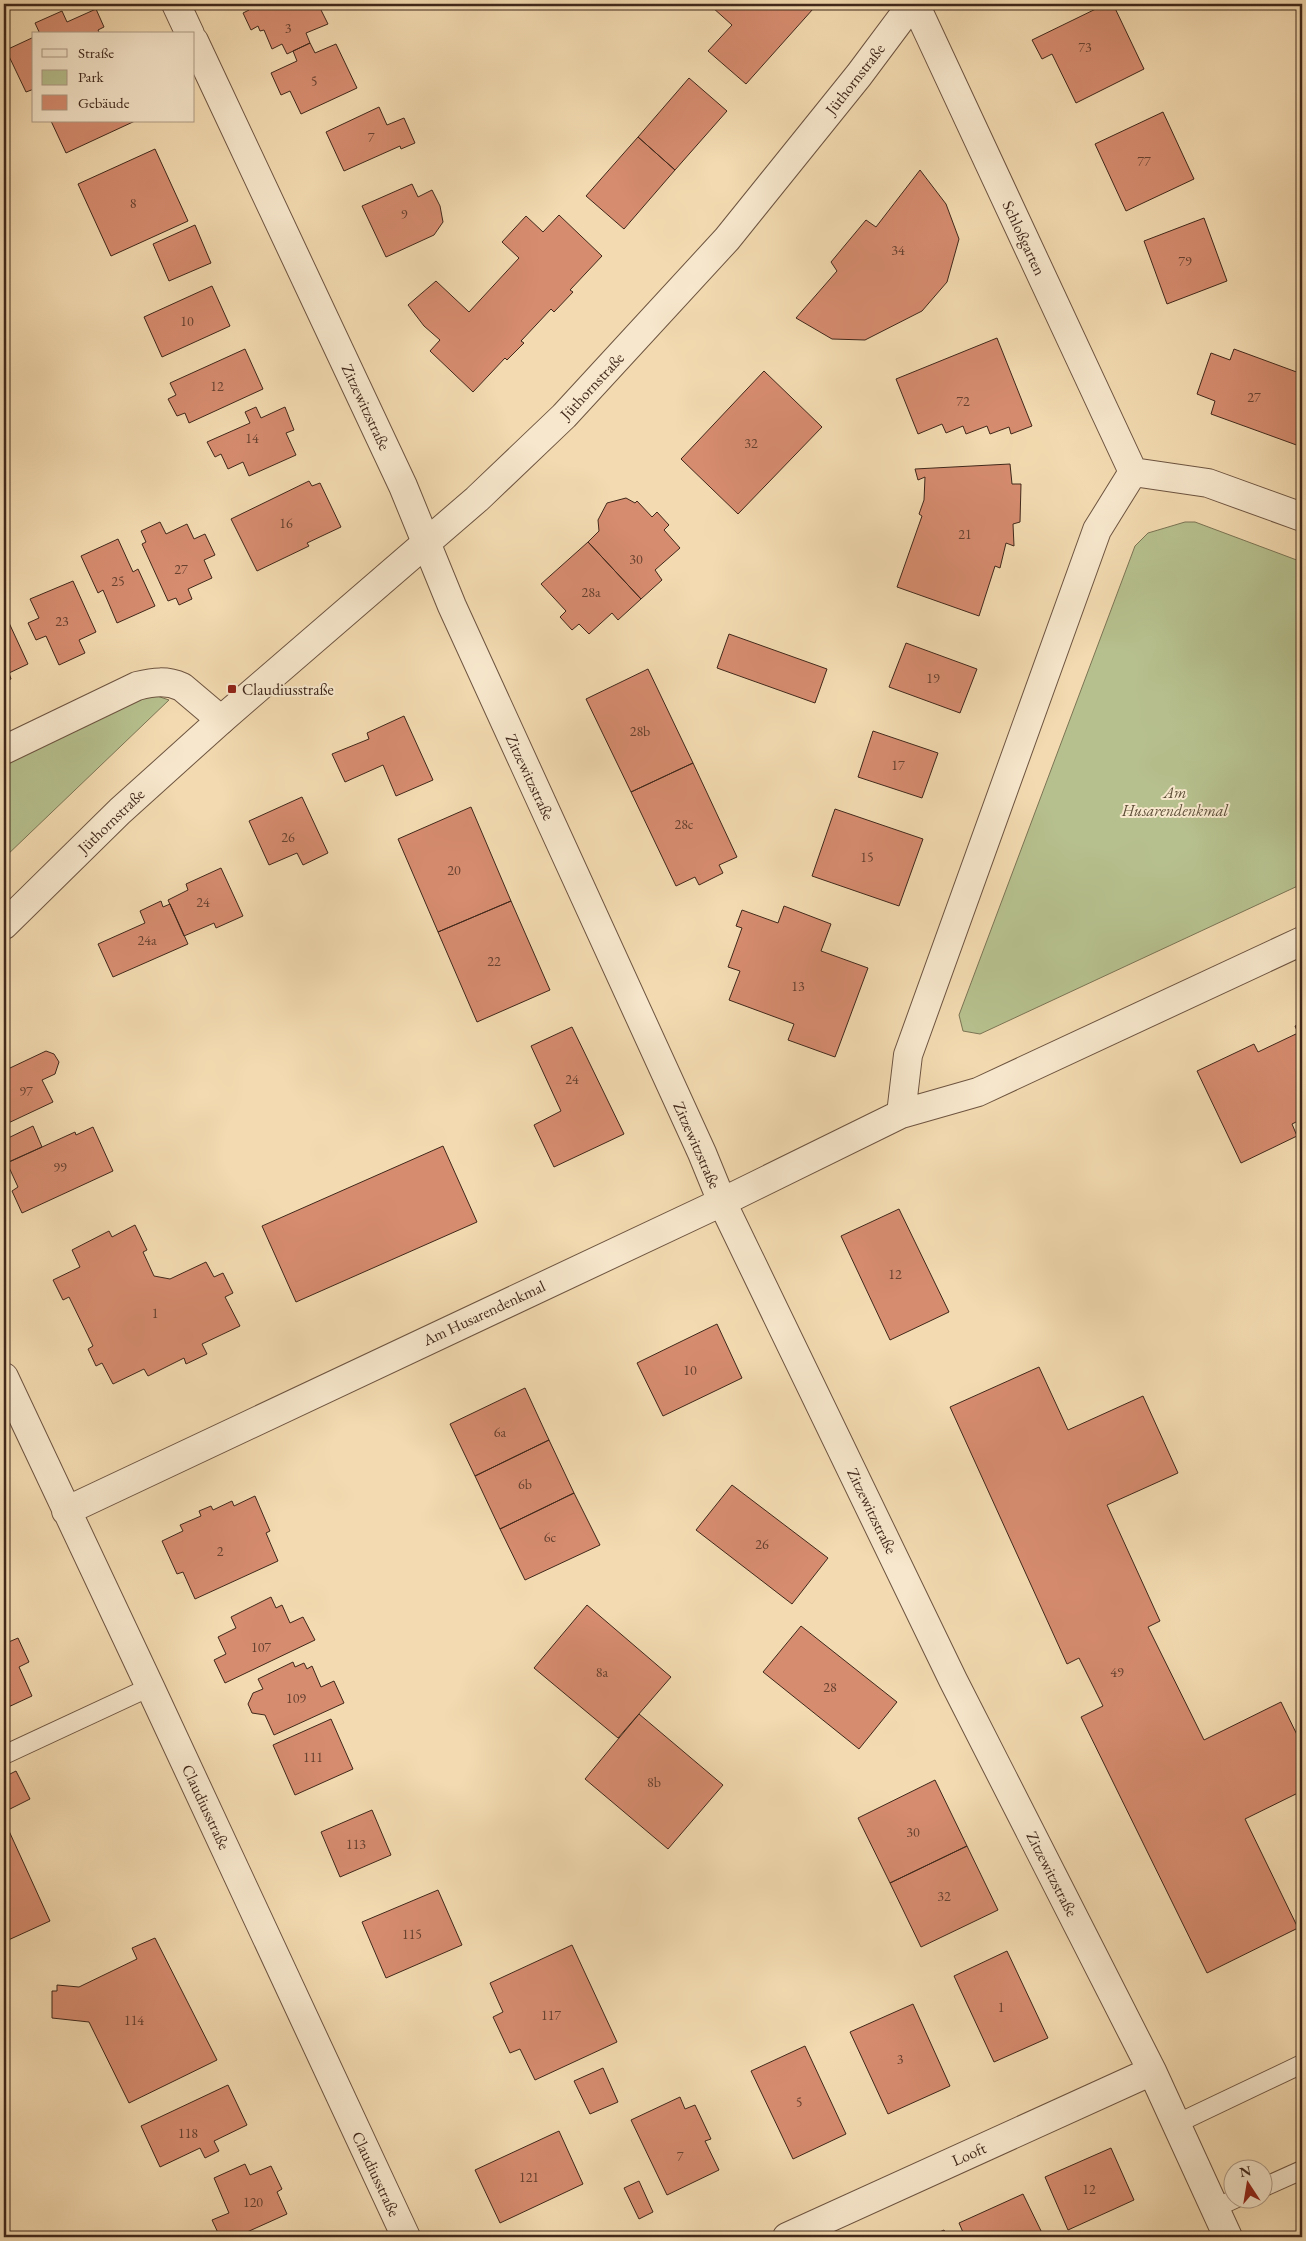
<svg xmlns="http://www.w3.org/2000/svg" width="1306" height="2241" font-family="'EB Garamond',serif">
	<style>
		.green { fill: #b6c08e; stroke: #7b7454 }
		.building { fill: #d68c6f; stroke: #40281b }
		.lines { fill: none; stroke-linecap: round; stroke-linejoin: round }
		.service-casing { stroke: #6d5440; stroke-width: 20 }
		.minor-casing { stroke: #6d5440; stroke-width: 30 }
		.tertiary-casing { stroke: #6d5440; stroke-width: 30 }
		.service { stroke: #f7e7cc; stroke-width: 18 }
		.minor { stroke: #f7e7cc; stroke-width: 28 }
		.tertiary { stroke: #f7e7cc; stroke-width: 28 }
		.poi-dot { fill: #8f2418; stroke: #f7e7cc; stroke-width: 2 }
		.labels { text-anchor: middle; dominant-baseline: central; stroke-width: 4; stroke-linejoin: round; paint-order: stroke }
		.number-label { font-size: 14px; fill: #664130 }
		.street-label { font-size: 16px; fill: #40281b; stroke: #f7e7cc }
		.poi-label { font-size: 16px; fill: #40281b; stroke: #f7e7cc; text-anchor: start }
		.park-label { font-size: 16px; font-style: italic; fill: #5e4e38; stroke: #f7e7cc }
	</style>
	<rect width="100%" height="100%" fill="#f3dab0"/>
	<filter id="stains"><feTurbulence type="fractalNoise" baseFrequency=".004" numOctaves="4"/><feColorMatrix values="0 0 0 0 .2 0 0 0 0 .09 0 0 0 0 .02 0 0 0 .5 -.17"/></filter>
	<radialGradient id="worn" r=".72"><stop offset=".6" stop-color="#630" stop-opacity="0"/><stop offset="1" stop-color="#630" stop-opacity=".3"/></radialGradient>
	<path class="green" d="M1185 522H1195L1302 562V884L980 1034 963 1031 959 1015 1135 546 1148 533Z
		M157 696 169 700 4 858V764L142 698Z"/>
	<path class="building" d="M254 4H318L328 24 306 33 310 43 287 54 282 44 272 49 264 30 260 31 258 26 251 30 243 13 249 10 248 7Z
		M716 4H807L813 9 746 84 708 51 732 25 712 7Z
		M1106 4H1113L1144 69 1076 103 1052 54 1042 59 1032 40Z
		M96 9 104 27 98 30 100 34H40L35 23 62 11 67 22Z
		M34 37V89L26 92 6 50Z
		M310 43 315 53 336 44 357 88 301 114 290 91 281 95 271 73 297 61 293 51Z
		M689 78 727 111 675 170 638 137Z
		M379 107 387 125 404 118 415 143 401 149 400 146 344 171 326 132Z
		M1163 112 1194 179 1126 211 1095 144Z
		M51 121H135L66 153Z
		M638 137 675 170 624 229 586 196Z
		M155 149 188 221 111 256 78 184Z
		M920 170 946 204 959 239 947 282 922 311 865 340 832 339 796 318 837 271 831 262 866 220 876 227Z
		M412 184 418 197 432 190 440 206 443 222 434 235 386 257 362 206Z
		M559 215 602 256 570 290 573 292 554 312 551 309 521 341 524 343 507 360 505 358 473 392 430 351 440 340 424 326 408 305 436 281 469 312 519 258 502 242 526 216 543 232Z
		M1204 218 1227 281 1167 304 1144 241Z
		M195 225 211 263 169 281 153 244Z
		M212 286 230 326 162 357 144 317Z
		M997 338 1032 426 1011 434 1009 427 990 434 987 426 966 434 963 426 946 433 942 424 918 434 896 379Z
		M245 349 263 389 189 423 185 413 177 416 168 399 176 395 170 383Z
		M1234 349 1302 374V447L1211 414 1215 401 1197 394 1211 353 1230 360Z
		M764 371 822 427 738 514 681 459Z
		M256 407 261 418 285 407 294 430 286 433 296 455 249 476 243 462 228 469 221 454 215 457 207 442 250 423 245 412Z
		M1010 464 1012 484H1021L1020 522 1013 524 1014 546 1006 543 1000 568 995 566 979 616 897 587 922 516 919 514 924 500 925 477 918 480 915 469Z
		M309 481 312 486 320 483 341 527 307 543 309 546 257 571 231 519Z
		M626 498 635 503 637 501 652 517 657 512 669 525 664 530 680 548 655 570 662 580 641 599 588 542 599 531 598 520 607 503Z
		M160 522 166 534 187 524 194 539 205 534 215 555 204 560 212 578 188 589 192 599 179 605 176 598 168 601 142 544 146 542 141 531Z
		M118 539 133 572 138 569 155 606 117 623 103 590 98 593 81 556Z
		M588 542 641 599 618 620 612 613 589 634 579 624 572 630 560 617 566 611 541 584Z
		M73 581 96 632 79 640 85 653 59 665 46 636 36 640 28 623 39 618 30 599Z
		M4 612 28 664 9 673 11 679 6 681 8 686 4 689Z
		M729 634 827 669 815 703 717 668Z
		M906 643 977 669 960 713 889 687Z
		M648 669 693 763 631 792 586 699Z
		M404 716 433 780 396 796 383 765 345 782 332 754 369 739 367 733Z
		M873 731 938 753 922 798 858 777Z
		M693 763 737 857 719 865 723 873 699 885 695 877 676 886 631 792Z
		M302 797 328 853 303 865 297 853 269 865 249 821Z
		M471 807 511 901 438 932 398 839Z
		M835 809 923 839 899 906 812 876Z
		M221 868 243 916 216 928 214 923 184 936 168 900 188 890 186 884Z
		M161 901 163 907 170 904 188 944 113 977 98 944 145 923 140 911Z
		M511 901 550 990 477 1022 438 932Z
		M784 906 831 924 821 951 868 968 835 1057 788 1040 794 1024 729 1000 740 971 728 967 742 928 736 926 742 910 778 923Z
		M1302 1023V1119L1292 1124 1297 1136 1241 1163 1197 1071 1254 1044 1258 1052 1298 1033 1295 1026Z
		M572 1027 624 1134 554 1167 534 1125 561 1111 531 1046Z
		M46 1051 54 1054 59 1062 55 1074 42 1080 53 1102 4 1125V1058L10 1068Z
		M33 1126 42 1147 4 1164V1140Z
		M93 1127 113 1171 22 1213 12 1191 18 1187 7 1163 75 1132 76 1135Z
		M443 1146 477 1222 296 1302 262 1226Z
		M899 1209 949 1312 890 1340 841 1236Z
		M135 1225 147 1250 143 1252 154 1276 170 1279 206 1262 214 1277 223 1273 233 1293 225 1297 240 1326 202 1344 207 1354 186 1364 184 1358 148 1376 144 1369 113 1384 102 1363 96 1366 88 1349 93 1346 69 1297 63 1300 53 1280 80 1267 72 1250 109 1231 112 1237Z
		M717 1324 742 1378 663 1416 637 1363Z
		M1039 1367 1068 1430 1143 1396 1178 1473 1107 1505 1160 1621 1148 1627 1204 1740 1281 1702 1302 1745V1791L1245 1819 1298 1928 1207 1973 1081 1717 1103 1706 1079 1658 1067 1664 950 1407Z
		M525 1388 549 1440 475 1476 450 1424Z
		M549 1440 574 1493 500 1529 475 1476Z
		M732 1485 828 1558 792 1604 696 1530Z
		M574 1493 600 1545 525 1580 500 1529Z
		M255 1496 270 1531 266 1533 278 1561 195 1599 183 1572 177 1574 162 1541 183 1531 180 1525 201 1516 199 1511 211 1506 213 1510 232 1501 234 1506Z
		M271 1597 276 1608 282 1605 290 1623 303 1617 315 1640 225 1683 214 1660 226 1654 218 1637 236 1628 231 1617Z
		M587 1605 671 1677 618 1738 534 1668Z
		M801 1626 897 1702 859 1749 763 1672Z
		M18 1638 29 1662 19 1667 32 1696 4 1709V1644Z
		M293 1662 295 1667 304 1663 307 1669 312 1666 321 1687 334 1681 344 1703 274 1735 265 1715 252 1713 248 1704 253 1693 263 1689 258 1679Z
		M639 1714 723 1785 668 1849 585 1779Z
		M331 1719 353 1769 295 1795 273 1745Z
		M16 1771 30 1799 4 1812V1777Z
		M935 1780 967 1846 890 1883 858 1818Z
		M372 1810 391 1855 340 1877 321 1832Z
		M9 1831 50 1921 4 1942V1834Z
		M967 1846 998 1910 921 1947 890 1883Z
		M438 1890 462 1945 386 1978 362 1922Z
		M155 1938 217 2060 129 2103 89 2022 52 2018V1991H57V1985L79 1987 137 1959 132 1948Z
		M572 1945 617 2042 535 2080 520 2049 510 2053 493 2017 503 2012 490 1983Z
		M1007 1951 1048 2038 994 2062 954 1976Z
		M913 2004 950 2086 888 2114 850 2032Z
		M805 2046 846 2134 793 2159 751 2071Z
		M603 2068 618 2102 590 2114 574 2081Z
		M228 2085 247 2125 214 2141 219 2151 205 2158 200 2148 160 2167 141 2126Z
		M680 2097 685 2109 695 2105 711 2139 705 2141 719 2170 667 2195 631 2120Z
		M559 2131 583 2184 500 2223 475 2170Z
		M1111 2148 1134 2200 1068 2230 1045 2177Z
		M245 2164 250 2175 271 2166 282 2189 277 2192 287 2214 236 2237H220L212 2220 229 2213 214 2178Z
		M639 2181 653 2212 639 2219 624 2188Z
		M1023 2194 1044 2237H965L959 2223Z
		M944 2230 948 2237H928Z"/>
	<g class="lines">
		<defs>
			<path id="service" d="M4 1755 150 1687
				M1176 2124 1302 2064
				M1264 2187 1302 2170
				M1215 2208 1237 2198"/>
			<path id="minor" d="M176 4 190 34
				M915 4 1133 472
				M194 41 403 486 452 606 702 1153 722 1202 953 1680 1152 2071 1228 2237
				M1133 472 1208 483 1302 517
				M4 750 137 686C154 682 166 680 182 687L221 720
				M901 1114 908 1055 1097 530 1133 472
				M4 1377 150 1687 406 2237
				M66 1511 722 1202 901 1114 978 1092 1302 941
				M787 2237 1152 2071"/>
			<path id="tertiary" d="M4 925 120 811 221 720 477 499 564 416 727 239 859 75 912 4"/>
		</defs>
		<use href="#service" class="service-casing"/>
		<use href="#minor" class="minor-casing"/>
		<use href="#tertiary" class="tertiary-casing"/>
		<use href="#service" class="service"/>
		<use href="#minor" class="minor"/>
		<use href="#tertiary" class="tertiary"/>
	</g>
	<rect class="poi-dot" x="227" y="684" width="10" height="10" rx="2.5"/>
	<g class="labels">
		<g class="number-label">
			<text x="288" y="28">3</text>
			<text x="1085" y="47">73</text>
			<text x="314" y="81">5</text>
			<text x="371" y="137">7</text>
			<text x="1144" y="161">77</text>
			<text x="133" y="203">8</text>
			<text x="404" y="214">9</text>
			<text x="898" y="250">34</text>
			<text x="1185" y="261">79</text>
			<text x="187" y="321">10</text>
			<text x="217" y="386">12</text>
			<text x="1254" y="397">27</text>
			<text x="963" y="401">72</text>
			<text x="252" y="438">14</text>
			<text x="751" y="443">32</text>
			<text x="286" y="523">16</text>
			<text x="965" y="534">21</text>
			<text x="636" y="559">30</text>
			<text x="181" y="569">27</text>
			<text x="118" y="581">25</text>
			<text x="591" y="592">28a</text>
			<text x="62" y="621">23</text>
			<text x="933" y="678">19</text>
			<text x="640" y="731">28b</text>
			<text x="898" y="765">17</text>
			<text x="684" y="824">28c</text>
			<text x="288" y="837">26</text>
			<text x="867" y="857">15</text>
			<text x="454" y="870">20</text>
			<text x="203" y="902">24</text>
			<text x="147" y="940">24a</text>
			<text x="494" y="961">22</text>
			<text x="798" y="986">13</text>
			<text x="572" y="1079">24</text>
			<text x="26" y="1091">97</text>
			<text x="60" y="1167">99</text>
			<text x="895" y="1274">12</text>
			<text x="155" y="1313">1</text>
			<text x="690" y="1370">10</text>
			<text x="500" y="1432">6a</text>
			<text x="525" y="1484">6b</text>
			<text x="550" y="1537">6c</text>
			<text x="762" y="1544">26</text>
			<text x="220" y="1551">2</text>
			<text x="261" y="1647">107</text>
			<text x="602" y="1672">8a</text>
			<text x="1117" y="1672">49</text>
			<text x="830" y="1687">28</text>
			<text x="296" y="1698">109</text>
			<text x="313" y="1757">111</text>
			<text x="654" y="1782">8b</text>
			<text x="913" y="1832">30</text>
			<text x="356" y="1844">113</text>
			<text x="944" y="1896">32</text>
			<text x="412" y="1934">115</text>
			<text x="1001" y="2007">1</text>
			<text x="551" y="2015">117</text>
			<text x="134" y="2020">114</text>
			<text x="900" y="2059">3</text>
			<text x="799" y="2102">5</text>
			<text x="188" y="2133">118</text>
			<text x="680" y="2156">7</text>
			<text x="529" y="2177">121</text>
			<text x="1089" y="2189">12</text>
			<text x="253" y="2202">120</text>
		</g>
		<g class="street-label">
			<text transform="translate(855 79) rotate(-52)">Jüthornstraße</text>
			<text transform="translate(1024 238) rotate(65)">Schloßgarten</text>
			<text transform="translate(592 386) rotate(-47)">Jüthornstraße</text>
			<text transform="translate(366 407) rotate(65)">Zitzewitzstraße</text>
			<text transform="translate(530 777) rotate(65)">Zitzewitzstraße</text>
			<text transform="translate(111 821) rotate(-44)">Jüthornstraße</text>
			<text transform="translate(697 1145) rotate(66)">Zitzewitzstraße</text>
			<text transform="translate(484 1313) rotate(-25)">Am Husarendenkmal</text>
			<text transform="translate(872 1511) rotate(64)">Zitzewitzstraße</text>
			<text transform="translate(206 1807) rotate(65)">Claudiusstraße</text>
			<text transform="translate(1052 1874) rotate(63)">Zitzewitzstraße</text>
			<text transform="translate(969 2154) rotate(-24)">Looft</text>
			<text transform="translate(376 2174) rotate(65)">Claudiusstraße</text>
		</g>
		<g class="poi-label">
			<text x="242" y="689">Claudiusstraße</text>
		</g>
		<g class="park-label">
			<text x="1175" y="792">Am<tspan x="1175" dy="18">Husarendenkmal</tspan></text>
		</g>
	</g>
	<rect width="1306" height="2241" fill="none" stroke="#f3dab0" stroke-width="20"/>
	<rect x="5" y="5" width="1296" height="2231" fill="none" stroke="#40281b" stroke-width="2.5"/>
	<rect x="10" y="10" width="1286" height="2221" fill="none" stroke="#40281b"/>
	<rect x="32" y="32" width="162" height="90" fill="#f7e7cc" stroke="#ae9b85"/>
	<rect x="42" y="49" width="25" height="8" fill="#f7e7cc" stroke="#ae9b85"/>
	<text x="78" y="58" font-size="15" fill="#40281b">Straße</text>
	<rect x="42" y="70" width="25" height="15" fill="#b6c08e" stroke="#ae9b85"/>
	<text x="78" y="82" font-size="15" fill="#40281b">Park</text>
	<rect x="42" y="95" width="25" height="15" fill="#d68c6f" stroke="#ae9b85"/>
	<text x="78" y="108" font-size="15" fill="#40281b">Gebäude</text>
	<g transform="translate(1248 2184) rotate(348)"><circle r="24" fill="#f7e7cc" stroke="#ae9b85"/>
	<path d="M0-4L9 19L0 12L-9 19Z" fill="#8f2418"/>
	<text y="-8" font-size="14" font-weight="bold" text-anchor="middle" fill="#40281b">N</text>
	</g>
	<rect width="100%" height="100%" filter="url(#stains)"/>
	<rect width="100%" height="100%" fill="url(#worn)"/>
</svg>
